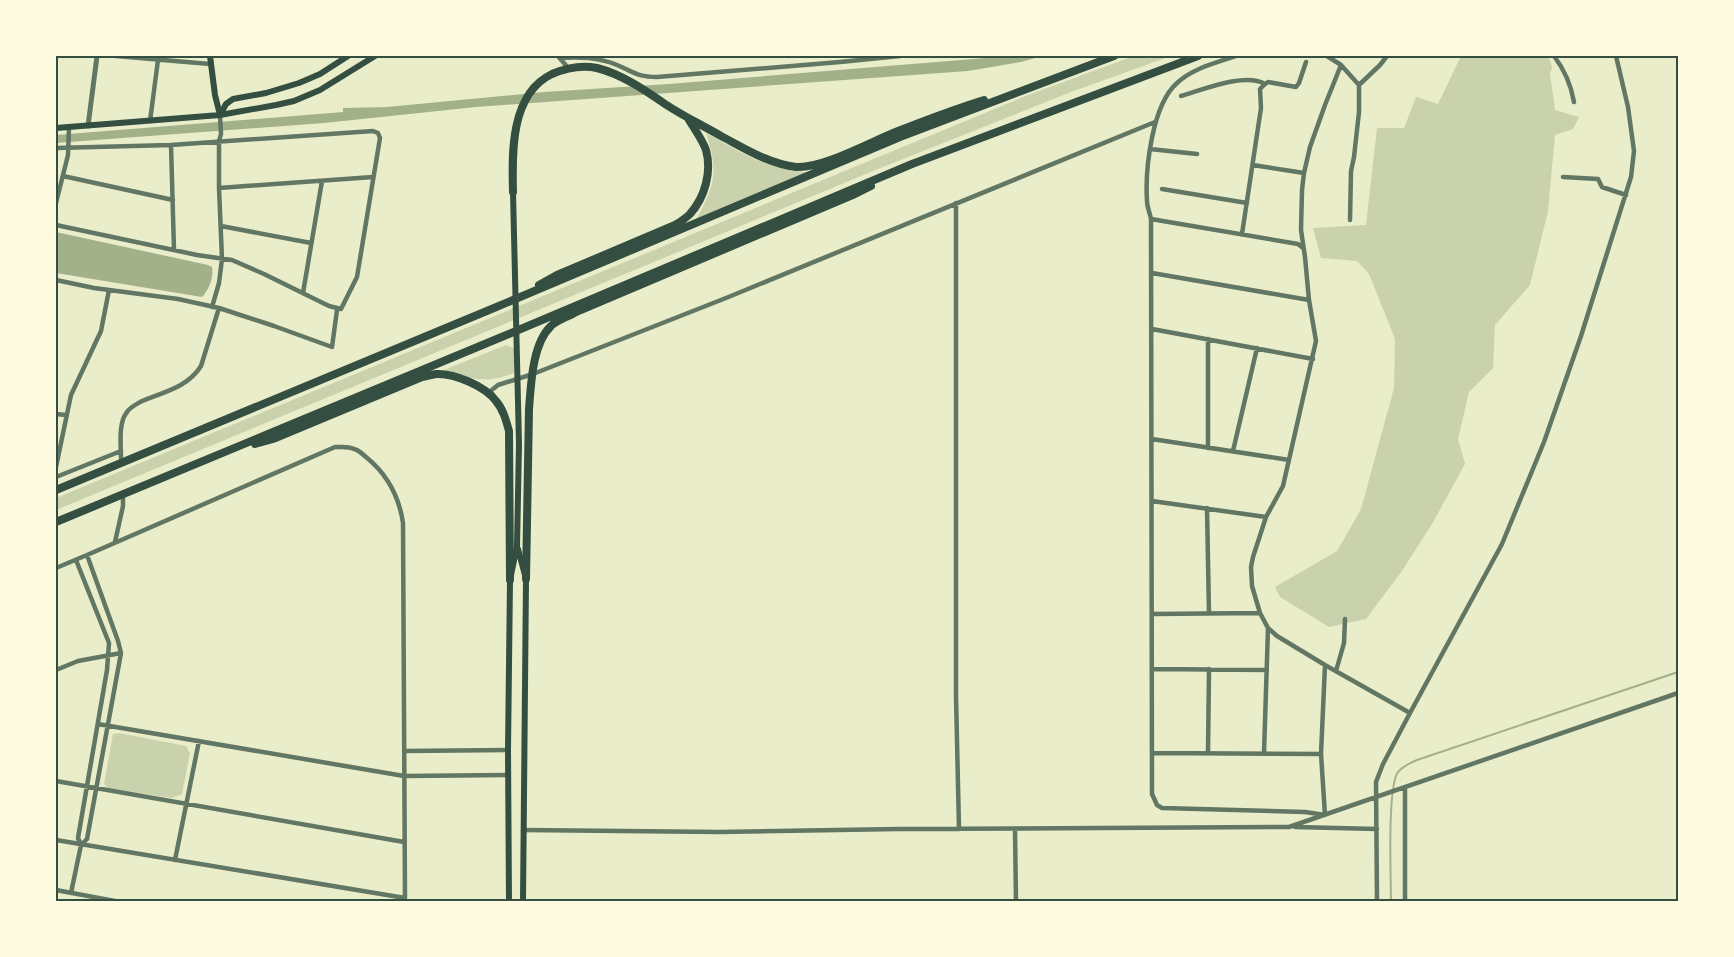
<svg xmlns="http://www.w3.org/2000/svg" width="1734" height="957" font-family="'Fira Sans',sans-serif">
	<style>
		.green { fill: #cad2ad }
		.water { fill: #a3b18a }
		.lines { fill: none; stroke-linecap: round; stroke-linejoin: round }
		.stream { stroke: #a3b18a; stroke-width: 2 }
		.minor { stroke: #617663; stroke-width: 4.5 }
		.tertiary { stroke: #617663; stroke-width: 5 }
		.secondary { stroke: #344e41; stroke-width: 6 }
		.motorway { stroke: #344e41; stroke-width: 8 }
		.neatline { fill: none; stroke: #344e41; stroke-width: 2 }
	</style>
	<rect width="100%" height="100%" fill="#e9edc9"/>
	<path class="green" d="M1134 56H1171L1071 92 878 169 56 510V498L1028 95Z
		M1461 56H1548L1552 67 1550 74 1555 110 1579 117 1573 129 1555 135 1548 211 1530 285 1495 325 1493 368 1469 392 1458 439 1465 464 1432 524 1402 571 1366 619 1329 627 1280 597 1275 587 1337 551 1361 509 1394 388 1395 339 1369 274 1357 261 1321 258 1313 228 1366 225 1377 128H1404L1416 97 1438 104Z
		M706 133C739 151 769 171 808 172L697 218C716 183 718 171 706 133Z
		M506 345 514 348V373C484 385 473 378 444 370Z
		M119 733 186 746 190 753 182 794 172 798 108 788 104 784 113 734Z"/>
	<path class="water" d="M1010 56H1042L1021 62 968 71 476 107 324 123 56 143V135L343 112V108L387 107 544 92 669 84Z
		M56 232 208 265 212 267C214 277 209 290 202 297L56 273Z"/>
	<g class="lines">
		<path class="stream" d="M1391 902C1391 879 1387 787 1398 772 1403 766 1410 763 1417 760L1678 672"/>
		<path class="minor" d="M116 56 210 64
			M558 56 569 69
			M1236 56C1216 63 1193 68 1177 83 1152 105 1145 169 1147 201 1147 207 1150 213 1151 219L1152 794 1157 805 1162 808 1305 812 1325 815 1321 754 1325 665
			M1327 56 1341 65 1359 85V112L1354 157 1351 171 1350 220
			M1554 56C1564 69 1571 85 1574 102
			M560 58C579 57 598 57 617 65 634 72 637 77 657 77L840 62 900 56
			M1341 65 1325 105 1310 147 1304 173 1302 190 1301 230 1305 257 1309 300 1316 341 1283 486 1266 517 1253 557 1251 567 1252 586 1260 613 1268 628 1277 636 1325 665 1410 713
			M1359 85 1380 65 1387 56
			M1181 96C1202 90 1245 72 1265 84
			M150 121 158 60
			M171 145 174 250
			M56 148 171 145 373 131 378 133 380 138 357 277 341 309 329 306 264 274 232 260 197 255 56 225
			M1150 149 1197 154
			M1253 165 1304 173
			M63 176 173 200
			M1563 177 1598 179 1602 187 1626 195
			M219 188 373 177
			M1162 189 1247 203
			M56 203 68 155 69 127
			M956 203V696L959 829
			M1151 219 1298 244 1303 248
			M221 226 311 243
			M1242 234 1261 108 1260 89 1265 84 1268 82 1296 87 1299 83 1306 62
			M1152 273 1309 300
			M56 280 94 288 178 299 219 308 274 326 332 347 337 310
			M303 293 322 181
			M212 307 219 283 222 259 219 188V141L221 134 220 115
			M1152 329 1313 359
			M488 393 498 385 533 374 726 298 1155 122
			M56 414 66 415
			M1152 439 1289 460
			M1208 448V339
			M1233 451 1257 348
			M121 458C121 444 118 423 127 412 130 407 137 404 142 401 164 392 188 387 201 366L219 308
			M56 467 71 395 101 331 109 290
			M56 477 121 451
			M1152 501 1266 517
			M1207 508 1209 613
			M115 542 123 506V496
			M56 568 87 555 335 447C342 447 348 446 354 449 359 450 362 454 366 457 387 474 399 496 403 523L405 898 56 840
			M1153 614 1260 613
			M1153 669 1267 670
			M56 670 78 661 121 653
			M1336 671 1344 643 1345 619
			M98 724 404 776 508 775
			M404 751 508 750
			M1153 753 1321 754
			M1208 753 1209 669
			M1264 753 1268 628
			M56 781 404 842
			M1405 787V902
			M1295 827 1377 829
			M1015 829 1016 902
			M523 830 720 832 899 829 1289 827 1678 693
			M81 845 87 839 121 653 118 641 87 555
			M175 860 199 741
			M56 890 120 902
			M71 893 81 845 78 838 107 670 109 643 76 560
			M1377 902 1376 782 1383 764 1410 713 1502 544 1544 442 1581 336 1631 177 1634 151 1628 107 1616 56"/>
		<path class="tertiary" d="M88 126 97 56"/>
		<path class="secondary" d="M210 56 215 95 220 115
			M220 115 226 104 233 99 266 93 299 83 320 74 348 56
			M56 128 220 115 276 105 294 101 320 90 375 56
			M518 549 526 579 523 902
			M509 902 508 750 510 580 517 546 519 444 513 192"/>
		<path class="motorway" d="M513 192C512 154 510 94 552 74 566 68 582 65 597 68 621 74 645 90 665 104 683 116 702 125 721 136 744 148 769 164 796 167 822 169 872 141 898 131 926 120 955 109 984 100
			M539 285 557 275 675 225C680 222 686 218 690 214 705 197 712 172 706 150 702 139 695 130 689 120
			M255 444 273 439 422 377C426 376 431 375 436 374 454 373 485 386 496 401 503 409 506 420 509 431L510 580
			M56 490 494 308 900 137 1114 56
			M56 522 504 336 912 164 1198 56
			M526 579 529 409C531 385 532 344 551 326 557 320 568 317 576 312L855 194 871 186"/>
	</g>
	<rect width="1734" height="957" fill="none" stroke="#fefae0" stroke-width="114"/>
	<rect x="57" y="57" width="1620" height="843" class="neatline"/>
</svg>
